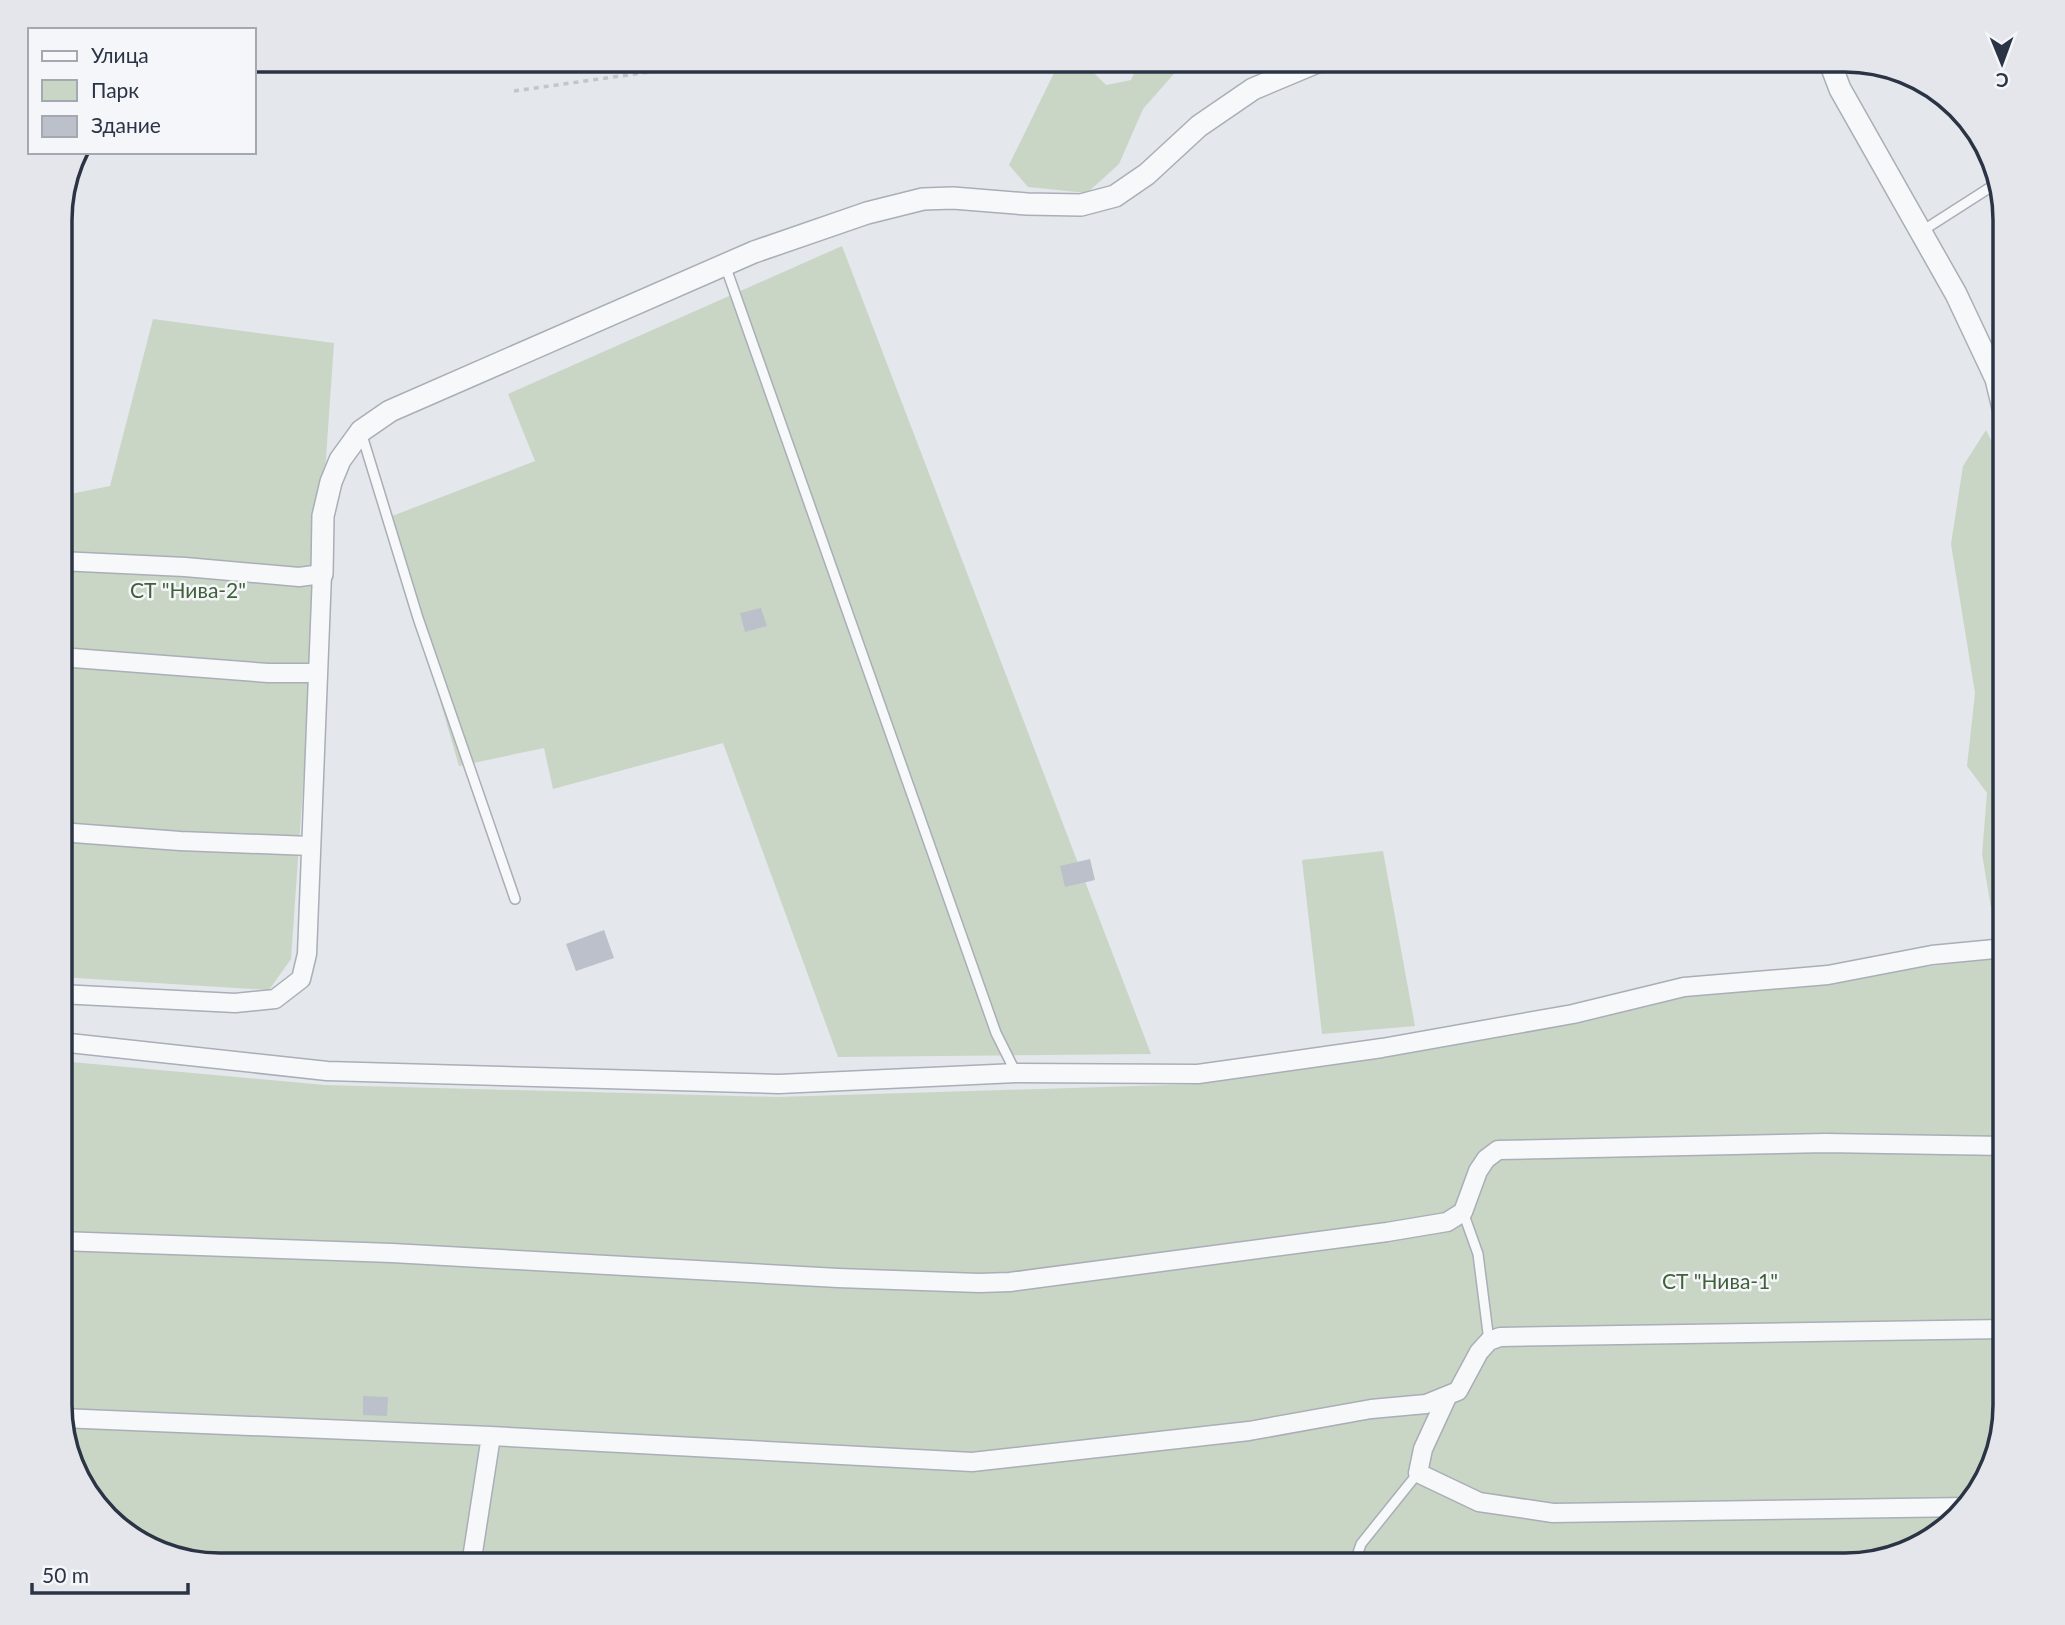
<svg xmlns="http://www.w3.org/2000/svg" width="2065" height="1625" font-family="Lato,sans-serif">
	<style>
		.green { fill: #c9d6c5 }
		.building { fill: #bbc0ca }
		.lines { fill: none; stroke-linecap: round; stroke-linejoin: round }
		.service-casing { stroke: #a9aeb7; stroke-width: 12 }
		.minor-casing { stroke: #a9aeb7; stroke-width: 21 }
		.tertiary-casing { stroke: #a9aeb7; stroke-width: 24 }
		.path { stroke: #c2c5cb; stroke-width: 3.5; stroke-dasharray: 5 5; stroke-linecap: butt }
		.service { stroke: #f7f8fa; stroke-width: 9 }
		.minor { stroke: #f7f8fa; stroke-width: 18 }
		.tertiary { stroke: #f7f8fa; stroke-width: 21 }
		.labels { text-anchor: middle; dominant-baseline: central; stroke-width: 5; stroke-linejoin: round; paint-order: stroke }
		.park-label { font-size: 21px; fill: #3f6138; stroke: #f4f6f9 }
		.rim { fill: none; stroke: #2b3445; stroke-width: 3.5 }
	</style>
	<rect width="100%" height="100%" fill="#e4e7ec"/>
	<path class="green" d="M1067 60H1081L1106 85 1131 80 1140 60H1186L1143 109 1119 164 1087 193 1028 187 1009 165 1055 71Z
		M842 246 1151 1054 838 1057 723 743 553 789 544 748 459 766 387 518 535 461 508 394Z
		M153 319 334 343 291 959 269 990 60 977V496L110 486Z
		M1986 430 2005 468V902L1991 908 1982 854 1987 793 1967 766 1975 693 1951 544 1963 466Z
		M1383 851 1415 1026 1322 1034 1302 860Z
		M2005 957V1405L1997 1457 1966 1511 1916 1549 1845 1565H220L168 1557 114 1526 76 1476 60 1415V1061L325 1085 777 1097 1200 1084 1425 1049 1679 997Z"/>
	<path class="building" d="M761 608 767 626 745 632 740 613Z
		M1090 859 1095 880 1065 887 1060 866Z
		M604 930 614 958 576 971 566 944Z
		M363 1396 388 1397 387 1416 363 1415Z"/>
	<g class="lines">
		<defs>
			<path id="service" d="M1922 231 1997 183
				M725 265 996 1033 1016 1073
				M361 432 418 618 515 899
				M1463 1212 1478 1254 1489 1341
				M1354 1565 1361 1544 1418 1473"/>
			<path id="minor" d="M60 657 268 673H317
				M60 832 180 841 310 846
				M60 994 235 1003 275 999 301 979 307 954 322 574 299 577 185 567 60 561
				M60 1042 327 1071 779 1084 1016 1073 1198 1074 1382 1048 1573 1014 1684 987 1828 975 1932 955 2005 948
				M60 1241 392 1253 838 1278 979 1283 1010 1282 1387 1232 1447 1222 1463 1212 1478 1171 1486 1159 1498 1150 1826 1143 2005 1146
				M1447 1397 1423 1449 1418 1473 1479 1502 1553 1513 1968 1507
				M61 1418 491 1436 972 1462 1249 1431 1371 1409 1426 1404 1458 1391 1479 1352 1489 1341 1500 1337 2005 1329
				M471 1565 491 1436"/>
			<path id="tertiary" d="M1829 60 1840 89 1956 294 1996 379 2005 416
				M322 574 323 516 331 482 340 460 361 431 390 411 754 252 867 213 923 199 953 198 1027 204 1081 205 1115 196 1147 174 1199 126 1253 89 1322 60"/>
		</defs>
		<use href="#service" class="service-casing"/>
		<use href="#minor" class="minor-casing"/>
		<use href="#tertiary" class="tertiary-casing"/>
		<path class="path" d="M514 91 734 60"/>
		<use href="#service" class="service"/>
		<use href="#minor" class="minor"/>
		<use href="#tertiary" class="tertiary"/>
	</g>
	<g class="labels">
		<g class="park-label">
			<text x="188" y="589">СТ "Нива-2"</text>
			<text x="1720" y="1280">СТ "Нива-1"</text>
		</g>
	</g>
	<path d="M0 0H2065V1625H0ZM220 72H1845A148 148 0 0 1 1993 220V1405A148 148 0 0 1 1845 1553H220A148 148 0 0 1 72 1405V220A148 148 0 0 1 220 72Z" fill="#e4e6eb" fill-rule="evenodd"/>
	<path class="rim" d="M220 72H1845A148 148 0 0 1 1993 220V1405A148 148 0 0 1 1845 1553H220A148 148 0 0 1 72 1405V220A148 148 0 0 1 220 72Z"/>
	<rect x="28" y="28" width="228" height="126" fill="#f4f6f9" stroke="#a4a8b1" stroke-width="2"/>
	<rect x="42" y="51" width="35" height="10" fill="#f7f8fa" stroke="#a4a8b1" stroke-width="2"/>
	<text x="91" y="63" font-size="21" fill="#2b3445">Улица</text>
	<rect x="42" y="80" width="35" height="21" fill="#c9d6c5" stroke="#a4a8b1" stroke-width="2"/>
	<text x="91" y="98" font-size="21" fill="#2b3445">Парк</text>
	<rect x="42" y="116" width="35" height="21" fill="#bbc0ca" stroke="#a4a8b1" stroke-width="2"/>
	<text x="91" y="133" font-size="21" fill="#2b3445">Здание</text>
	<g transform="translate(2002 63) rotate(179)" stroke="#f4f6f9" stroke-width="5" paint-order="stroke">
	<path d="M0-5L12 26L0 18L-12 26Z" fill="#2b3445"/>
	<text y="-10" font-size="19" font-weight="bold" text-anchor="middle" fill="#2b3445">С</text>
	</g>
	<path d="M32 1583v10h156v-10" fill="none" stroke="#2b3445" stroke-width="3.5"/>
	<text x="42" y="1583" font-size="21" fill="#2b3445" stroke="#f4f6f9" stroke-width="5" paint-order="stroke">50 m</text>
</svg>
